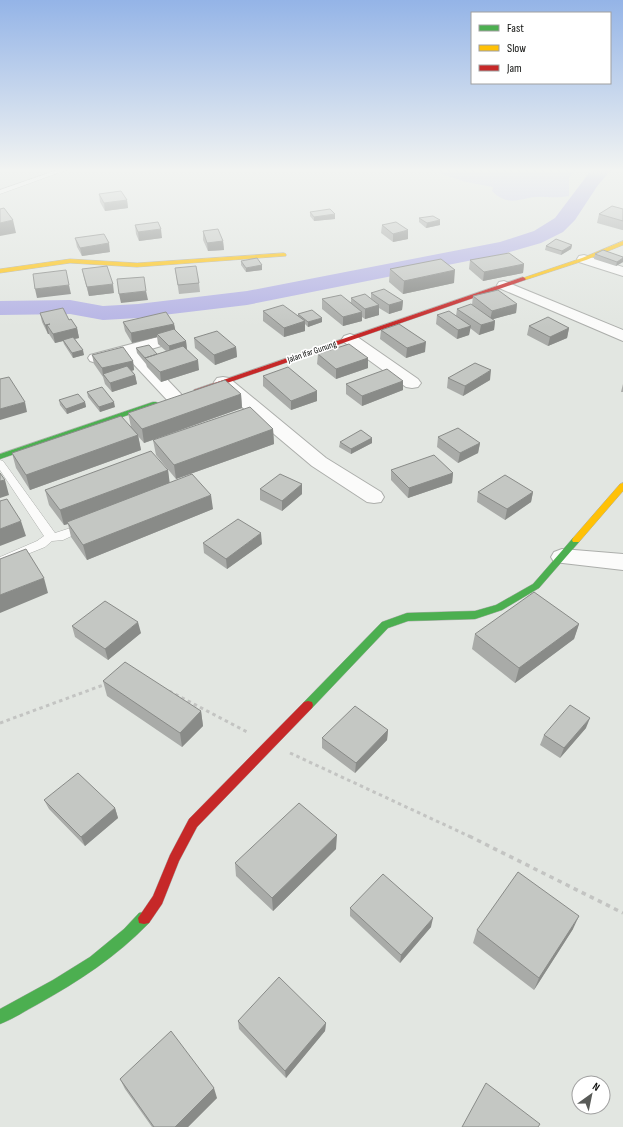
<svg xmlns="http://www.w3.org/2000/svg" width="623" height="1127" font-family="'Sofia Sans Condensed',sans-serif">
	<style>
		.green { fill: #cfd0ed }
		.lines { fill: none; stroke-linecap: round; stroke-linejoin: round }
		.river { fill: #b6b4e5; fill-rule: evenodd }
		.lane-casing { stroke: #acaeab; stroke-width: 1 }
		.street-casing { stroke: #acaeab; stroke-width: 2 }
		.fast-casing { stroke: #acaeab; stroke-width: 1 }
		.slow-casing { stroke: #acaeab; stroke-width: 1 }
		.jam-casing { stroke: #acaeab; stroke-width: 1 }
		.path-far1 { stroke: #c3c4c2; stroke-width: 3; stroke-dasharray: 3.5 3.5; stroke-linecap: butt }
		.path { stroke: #c3c4c2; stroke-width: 3.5; stroke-dasharray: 4.5 4.5; stroke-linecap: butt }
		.lane { fill: #fbfbfa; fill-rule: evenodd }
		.street { fill: #fbfbfa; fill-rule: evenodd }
		.fast { fill: #4caf50; fill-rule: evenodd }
		.slow { fill: #ffc107; fill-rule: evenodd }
		.jam { fill: #c62828; fill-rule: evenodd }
		.wall { fill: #a9aba8 }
		.shaded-wall { fill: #898b88 }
		.building { fill: #c4c7c3; stroke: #898b88 }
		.labels { text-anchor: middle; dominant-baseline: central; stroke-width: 3.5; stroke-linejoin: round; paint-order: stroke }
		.far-street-label { font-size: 9px; fill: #0f100e; stroke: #fff }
	</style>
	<rect width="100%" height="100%" fill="#e2e6e1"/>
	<path class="green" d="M426 169H576L569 177V196C559 198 553 197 544 197 523 195 511 210 492 191L493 187 466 182Z"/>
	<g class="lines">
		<path class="river" d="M592 169H612L598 185 575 220 563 232 541 243 503 254 247 305 138 318 103 320 70 314 0 315V301L70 300 103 306 138 304 247 291 500 242 534 231 555 218Z"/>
		<defs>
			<path id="lane" d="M60 169H69L0 194V190Z
				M0 460 3 461 55 533 83 524 88 527 87 529 63 540 52 541 45 547 0 565V557L37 541 44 536 0 470Z"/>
			<path id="street" d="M584 255 623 267V276L579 262 577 259 579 256Z
				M504 281 623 330V341L499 288 497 285 499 282Z
				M350 334 356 336 418 379 421 383 418 387 412 388 406 387 344 342 342 339 344 336Z
				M162 336 168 338 170 341 168 344 141 352 181 394 184 398 181 402 175 403 169 402 126 356 96 363 90 361 88 358 90 355Z
				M223 377 229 378 326 458 381 492 384 497 381 502 374 503 367 502 312 466 217 386 214 382 217 378Z
				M562 549 623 554V570L554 562 551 557 554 552Z"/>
			<path id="fast" d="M153 402H156L160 404 0 459V454Z
				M576 537 580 540 579 542 539 588 502 610 475 619 408 621 388 628 312 708 308 709 304 708 303 705 304 702 382 622 407 613 475 611 496 605 533 584 573 538Z
				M144 912 149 913 150 918 149 923C116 957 79 981 38 1004 25 1011 13 1019 0 1024V1009L53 980 90 957 124 929 139 913Z"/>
			<path id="slow" d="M623 241V245L586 260 525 280 520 279 582 258Z
				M284 253 286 254V256L137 267 70 263 0 273V269L70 259 137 263Z
				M623 483V491L579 542H573L572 540 573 538 620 484Z"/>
			<path id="jam" d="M523 277 526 279 525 280 201 392H195L194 390Z
				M308 701 312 702 313 705 312 708 197 827 179 861 162 904 149 923 144 924 139 923 138 918 153 896 170 855 189 819 304 702Z"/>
		</defs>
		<use href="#lane" class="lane-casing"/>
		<use href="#street" class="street-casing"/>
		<use href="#fast" class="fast-casing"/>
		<use href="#slow" class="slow-casing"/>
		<use href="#jam" class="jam-casing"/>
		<path class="path-far1" d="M169 691 249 733
			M0 723 106 684
			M290 753 471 837"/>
		<path class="path" d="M469 836 623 913"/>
		<use href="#lane" class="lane"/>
		<use href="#street" class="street"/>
		<use href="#fast" class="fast"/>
		<use href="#slow" class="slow"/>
		<use href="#jam" class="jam"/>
	</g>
	<path class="wall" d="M99 194 127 200 128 208 105 211 100 202Z
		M623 209V230H622L597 223 599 214Z
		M310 212 335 219 314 221 310 216Z
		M419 218 440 225 426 228 419 222Z
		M135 225 162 238 139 241 136 234Z
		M382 225 408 239 393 242 381 233Z
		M203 231 223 241 224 250 208 251 203 240Z
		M75 238 110 252 82 256 77 247Z
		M572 245 571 249 561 255 545 250 546 246Z
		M595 254 623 257V262L616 266 594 259Z
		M470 260 524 264 523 273 483 281 469 269Z
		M241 261 262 265V270L246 272 241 265Z
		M175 268 199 283 200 292 179 294Z
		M82 269 114 293 89 296 84 278Z
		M390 269 454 283 403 294 389 282Z
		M371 293 403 301 402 310 389 314 379 308V315L365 319 362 317V321L343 326 322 309V299L351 302V298L371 299Z
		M473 296 517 304 516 313 493 319 495 321 494 330 479 335 470 328 469 335 457 339 436 324 437 315 456 316 457 309 472 305Z
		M263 311 298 316V314L322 322 308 327 305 324V331L284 337 263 321Z
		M40 313 69 320 77 328 79 338 75 339 84 355 73 358 64 344 63 341 55 343 49 334H48L42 322Z
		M123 322 174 324 175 330 186 341 187 350 199 370 161 382 147 367 146 364 137 353 136 348 157 354 166 351 158 344 157 337 132 343 125 331Z
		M529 326 569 328 567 338 548 346 527 335Z
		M381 330 425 352 406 358 380 339Z
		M194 338 236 347 237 357 215 365 195 348Z
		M318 354 368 358V368L336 379 317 364Z
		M92 355 133 361 134 370 132 371 135 375 137 384 112 392 105 384 103 377 94 364Z
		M263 376 317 391V401L291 410 263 386Z
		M448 378 490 380 463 396 447 388Z
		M403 381V390L362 406 346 394V384Z
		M623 384V392H621Z
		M87 392 115 407 100 412 88 397Z
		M241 394 242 408 144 443 138 436 141 450 30 490 16 468 12 453 131 427 128 413Z
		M59 400 85 402 86 407 67 414 60 405Z
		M273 429 274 444 176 479 156 455 153 440Z
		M438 437 480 443 478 453 458 463 437 447Z
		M372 438V443L351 454 339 447 340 442Z
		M168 470 169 482 213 509 87 560 71 537 68 524 64 525 49 505 45 490Z
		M391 470 453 473 452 483 408 498 391 480Z
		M302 484V494L282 511 260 500V489Z
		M478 492H533L531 502 505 520 477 502Z
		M203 543 262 544 227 569 204 553Z
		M579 624 574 639 515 683 472 649 475 634Z
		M72 626 141 633 108 660 75 637Z
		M103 681 201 711 203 726 182 747 107 696Z
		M586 728 560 758 540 745 544 735Z
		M388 730 387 740 355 773 322 748V738Z
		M44 800 115 808 118 818 85 846 49 809Z
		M336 849 273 911 236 876 235 863Z
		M350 908 431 927 400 963 350 916Z
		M573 929 534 990 473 943 477 930Z
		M238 1021 326 1023 325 1031 286 1078 239 1029Z
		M120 1079 217 1098 188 1127H152L125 1089Z"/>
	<path class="shaded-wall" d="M127 200 128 208 105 211 104 203Z
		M335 214V219L314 221V217Z
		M13 220 16 233 0 236V223Z
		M440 220V225L426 228 427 223Z
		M161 229 162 238 139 241 138 232Z
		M408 230V239L393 242V234Z
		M223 241 224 250 208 251 207 243Z
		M109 243 110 252 82 256 80 248Z
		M572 245 571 249 561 255 562 251Z
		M623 258V262L616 266 617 262Z
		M524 264 523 273 483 281 484 272Z
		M262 265V270L246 272V268Z
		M455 270 454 283 403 294 404 281Z
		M113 284 114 293 89 296 87 287Z
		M69 285 71 294 37 298 35 289Z
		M146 291 148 300 121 303 119 294Z
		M403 301 402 310 389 314V305Z
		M517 304 516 313 490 320 492 311Z
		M379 305V315L365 319V309Z
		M362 312V321L343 326V317Z
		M322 318V322L308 327V322Z
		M305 321V331L284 337V328Z
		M495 321 494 330 479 335 481 325Z
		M50 324 47 325 49 334H48L45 325Z
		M174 324 176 333 157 334V337L132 343 131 333Z
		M471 326 469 335 457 339 458 330Z
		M77 328 79 338 64 341 63 340V341L55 343 53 334Z
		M569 328 567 338 548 346 550 337Z
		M186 341 187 350 170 356 169 346Z
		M426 342 425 352 406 358 407 348Z
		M236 347 237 357 215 365 214 355Z
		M83 350 84 355 73 358 72 353Z
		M368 358V368L336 379V369Z
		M198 360 199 370 161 382 160 372Z
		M133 361 134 370 106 378 103 375 102 368Z
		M491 370 490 380 463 396 465 386Z
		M135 375 137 384 112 392 110 383Z
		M403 381V390L362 406V396Z
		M317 391V401L291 410V401Z
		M241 394 242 408 144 443 142 429Z
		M25 402 27 412 0 420V409Z
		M85 402 86 407 67 414 66 409Z
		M114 402 115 407 100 412 99 407Z
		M273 429 274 444 176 479 174 465Z
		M138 435 141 450 30 490 26 475Z
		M372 438V443L351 454V449Z
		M480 443 478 453 458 463 460 453Z
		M168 470 170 485 67 522 68 524 64 525 60 510Z
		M453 473 452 483 408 498 409 488Z
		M5 480 9 495 0 498V481Z
		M302 484V494L282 511V501Z
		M533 492 531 502 505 520 507 509Z
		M211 495 213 509 87 560 83 545Z
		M21 521 26 536 0 546V529Z
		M261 533 262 544 227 569 226 559Z
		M44 578 48 593 0 613V595Z
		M138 622 141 633 108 660 105 649Z
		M579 624 574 639 515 683 519 668Z
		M201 711 203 726 182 747 180 733Z
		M590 718 586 728 560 758 564 748Z
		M388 730 387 740 355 773 356 763Z
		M115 808 118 818 85 846 81 837Z
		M337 835 336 849 273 911 272 898Z
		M579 916 573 929 534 990 539 978Z
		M433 918 431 927 400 963 401 955Z
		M326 1023 325 1031 286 1078 285 1071Z
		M214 1088 217 1098 188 1127H175Z"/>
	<path class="building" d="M121 191 127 200 104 203 99 194Z
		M612 206 623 209V221L599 214Z
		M4 208 13 220 0 223V209Z
		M330 209 335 214 314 217 310 212Z
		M433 216 440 220 427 223 419 218Z
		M158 222 161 229 138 232 135 225Z
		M396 222 408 230 393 234 382 225Z
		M218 229 223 241 207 243 203 231Z
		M104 234 109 243 80 248 75 238Z
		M556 239 572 245 562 251 546 246Z
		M603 250 623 257V258L617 262 595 254Z
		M509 253 524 264 484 272 470 260Z
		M257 258 262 265 246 268 241 261Z
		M441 259 455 270 404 281 390 269Z
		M107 266 113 284 87 287 82 269Z
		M196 266 199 283 178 285 175 268Z
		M66 270 69 285 35 289 33 274Z
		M144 277 146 291 119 294 117 279Z
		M384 289 403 301 389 305 371 293Z
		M498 290 517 304 492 311 473 296Z
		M365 294 379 305 365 309 351 298Z
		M341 295 362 312 343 317 322 299Z
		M471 304 495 321 481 325 457 309Z
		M283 305 305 321 284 328 263 311Z
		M63 308 69 320 71 319 77 328 53 334 47 325 50 324 45 325 40 313Z
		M312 310 322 318 308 322 298 314Z
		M449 311 471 326 458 330 437 315Z
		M166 312 174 324 131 333 123 322Z
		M548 317 569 328 550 337 529 326Z
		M399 324 426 342 407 348 381 330Z
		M174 329 186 341 169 346 157 334Z
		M217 331 236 347 214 355 194 338Z
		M73 337 83 350 72 353 63 340Z
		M349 344 368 358 336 369 318 354Z
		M149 345 157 354 145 358 146 359 136 348Z
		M183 346 198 360 160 372 145 358Z
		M123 347 133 361 102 368 92 355Z
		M475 363 491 370 465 386 448 378Z
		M127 366 135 375 110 383 103 374Z
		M288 367 317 391 291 401 263 376Z
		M387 369 403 381 362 396 346 384Z
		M9 377 25 402 0 409V379Z
		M225 380 241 394 142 429 128 413Z
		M102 387 114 402 99 407 87 392Z
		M78 394 85 402 66 409 59 400Z
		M250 407 273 429 174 465 153 440Z
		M121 416 138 435 26 475 12 453Z
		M458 428 480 443 460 453 438 437Z
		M361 430 372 438 351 449 340 442Z
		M151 451 168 470 60 510 45 490Z
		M434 455 453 473 409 488 391 470Z
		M0 473 5 480 0 481Z
		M192 474 211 495 83 545 67 522Z
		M280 474 302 484 282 501 260 489Z
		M505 475 533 492 507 509 478 492Z
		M7 499 21 521 0 529V501Z
		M238 519 261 533 226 559 203 543Z
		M26 549 44 578 0 595V559Z
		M534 592 579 624 519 668 475 634Z
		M105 601 138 622 105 649 72 626Z
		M125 662 201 711 180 733 103 681Z
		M570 705 590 718 564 748 544 735Z
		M355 706 388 730 356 763 322 738Z
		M78 773 115 808 81 837 44 800Z
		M299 803 337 835 272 898 235 863Z
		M518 872 579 916 539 978 477 930Z
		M383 874 433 918 401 955 350 908Z
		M279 977 326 1023 285 1071 238 1021Z
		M171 1031 214 1088 175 1127H154L120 1079Z
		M486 1083 540 1124 538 1127H462Z"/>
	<linearGradient id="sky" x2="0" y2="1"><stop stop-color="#94b4e7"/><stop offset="0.52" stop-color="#f2f4f2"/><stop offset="1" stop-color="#f2f4f2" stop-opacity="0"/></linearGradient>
	<rect width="623" height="327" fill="url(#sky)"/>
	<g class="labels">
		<g class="far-street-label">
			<text transform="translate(312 352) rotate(-19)">Jalan Ifar Gunung</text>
		</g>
	</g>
	<rect x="471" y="12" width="140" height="72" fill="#ffffff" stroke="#9f9f9f"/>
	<rect x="479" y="25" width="20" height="6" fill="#4caf50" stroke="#9f9f9f"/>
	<text x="507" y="32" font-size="12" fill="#0f100e">Fast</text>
	<rect x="479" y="45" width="20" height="6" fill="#ffc107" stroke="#9f9f9f"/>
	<text x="507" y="52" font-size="12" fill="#0f100e">Slow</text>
	<rect x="479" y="65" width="20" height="6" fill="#c62828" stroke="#9f9f9f"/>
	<text x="507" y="72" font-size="12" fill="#0f100e">Jam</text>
	<g transform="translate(591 1095) rotate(33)"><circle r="19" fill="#ffffff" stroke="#9f9f9f"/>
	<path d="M0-3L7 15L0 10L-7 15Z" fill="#595b58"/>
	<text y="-6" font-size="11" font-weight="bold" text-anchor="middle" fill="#0f100e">N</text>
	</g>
</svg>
